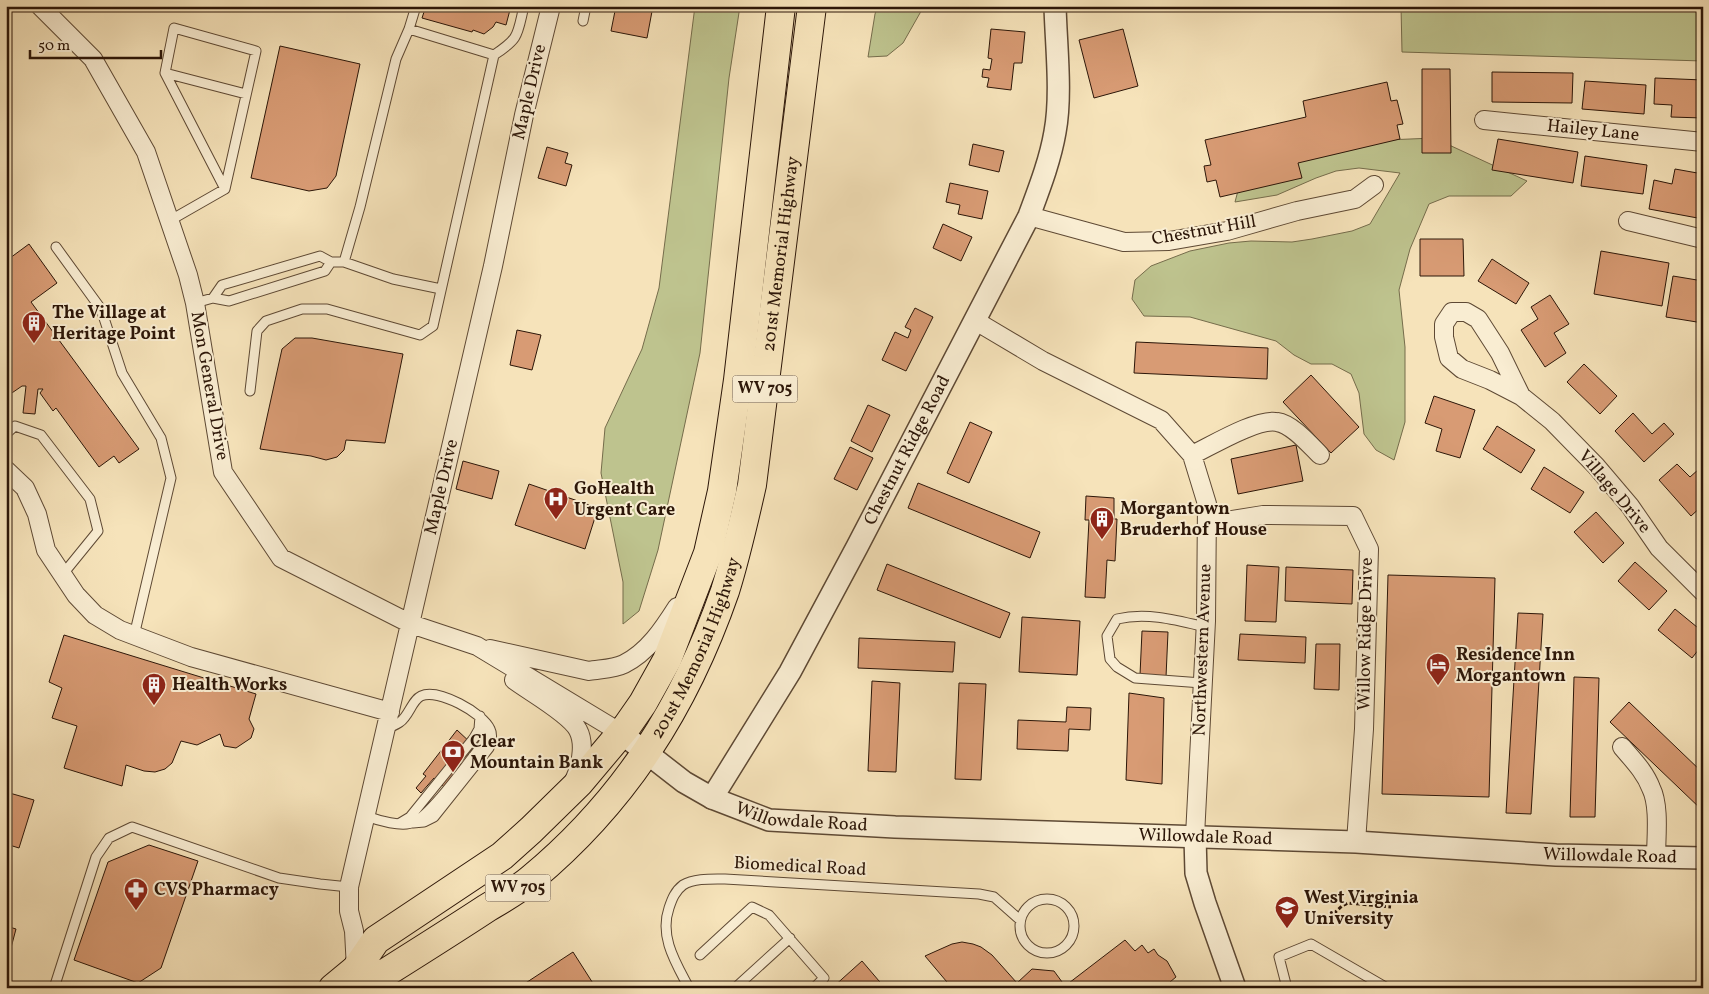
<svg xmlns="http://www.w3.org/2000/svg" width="1709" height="994" font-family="Vollkorn,serif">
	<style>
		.green { fill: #bec38e; stroke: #756c4b }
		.building { fill: #d89b74; stroke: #2c1608 }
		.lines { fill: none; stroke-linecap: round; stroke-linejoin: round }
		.service-casing { stroke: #5e4934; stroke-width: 11 }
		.minor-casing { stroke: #5e4934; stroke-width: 20 }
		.tertiary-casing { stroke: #5e4934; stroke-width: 24 }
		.primary-casing { stroke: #2c1608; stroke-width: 30 }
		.path { stroke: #2c1608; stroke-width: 3; stroke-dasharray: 4 2.5; stroke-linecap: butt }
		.service { stroke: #f9edd2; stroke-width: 9 }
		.minor { stroke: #f9edd2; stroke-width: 18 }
		.tertiary { stroke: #f9edd2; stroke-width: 21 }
		.primary { stroke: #f6e3ba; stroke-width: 28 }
		.labels { text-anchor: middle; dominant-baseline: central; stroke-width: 4; stroke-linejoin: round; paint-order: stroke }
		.shield { fill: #f9edd2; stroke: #6a5645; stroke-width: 1 }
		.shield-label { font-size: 16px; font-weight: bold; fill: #2c1608 }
		.street-label { font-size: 18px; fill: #2c1608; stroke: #f9edd2 }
		.poi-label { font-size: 18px; font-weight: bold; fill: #2c1608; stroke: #f9edd2; text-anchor: start }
	</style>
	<rect width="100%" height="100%" fill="#f6e3ba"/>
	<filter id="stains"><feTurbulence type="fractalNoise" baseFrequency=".004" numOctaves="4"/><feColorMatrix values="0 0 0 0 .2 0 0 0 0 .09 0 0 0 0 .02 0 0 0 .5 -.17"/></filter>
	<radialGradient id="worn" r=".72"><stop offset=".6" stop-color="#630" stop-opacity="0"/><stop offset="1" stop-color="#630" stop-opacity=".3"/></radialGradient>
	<path class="green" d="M695 6H740L729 78 700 353 658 550 639 611 623 624V582L601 473 605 428 642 349 659 288Z
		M878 6H924L903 43 887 56 868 57 875 14Z
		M1401 6H1703V61L1402 52Z
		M1434 138 1527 181 1511 196H1449L1429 204 1410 249 1399 290 1405 347V422L1394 460 1376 450 1364 434 1359 393 1351 374 1332 364H1311L1294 355 1276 341 1190 317 1144 316 1132 299 1135 280 1151 266 1190 251 1229 243 1251 241 1292 242 1312 239 1352 231 1370 224 1400 173 1359 168 1336 171 1316 178 1277 195 1235 202 1240 183 1280 167 1386 140Z"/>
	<path class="building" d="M426 6H511L506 25 496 22 493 27 484 34 473 30 472 32 422 18Z
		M616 6H653L647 38 611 31Z
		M991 29 1025 32 1022 63H1014L1011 90 987 87 989 78 982 77 983 69 990 70 992 59 988 58Z
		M1123 29 1138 86 1094 98 1079 40Z
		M280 46 360 64 336 176 327 188 309 191 251 178Z
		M1422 69H1450L1451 153H1422Z
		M1492 72 1573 73 1572 103 1492 102Z
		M1655 78 1703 80V118L1671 117 1672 105 1654 104Z
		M1585 81 1646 85 1644 114 1582 109Z
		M1387 82 1391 101 1397 100 1403 124 1397 125 1400 139 1298 163 1302 178 1220 197 1216 180 1207 182 1204 166 1211 165 1205 140 1306 117 1303 101Z
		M1498 139 1578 152 1573 183 1492 170Z
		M973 144 1004 151 999 172 969 165Z
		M547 147 568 153 565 163 572 165 566 186 538 178Z
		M1585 156 1647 165 1643 194 1581 186Z
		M1675 169 1703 174V219L1649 209 1654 180 1672 184Z
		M950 183 988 191 982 219 958 214 960 205 946 202Z
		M943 224 972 237 961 261 933 248Z
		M1420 239H1463L1464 276H1420Z
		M29 244 57 283 31 302 139 449 119 463 114 456 99 467 56 408 53 411 40 393 43 389H38L35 414 23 413 26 386H22L6 397V261Z
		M1601 251 1669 263 1662 306 1594 294Z
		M1492 259 1529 283 1516 304 1478 281Z
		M1673 276 1703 281V323L1666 317Z
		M1550 295 1569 324 1554 333 1566 353 1545 367 1521 330 1538 319 1531 307Z
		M915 308 933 317 906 371 882 360 895 332 908 338 911 330 905 327Z
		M517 330 541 335 532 370 510 365Z
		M295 338H312L403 354 385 443 346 440 344 450 337 457 326 460 311 456 260 449 282 349Z
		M1136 342 1268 348 1267 379 1134 373Z
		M1584 364 1617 396 1600 414 1567 382Z
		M1311 375 1359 427 1331 453 1283 402Z
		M1434 396 1475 410 1460 458 1436 451 1442 429 1425 423Z
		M868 405 890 415 872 452 851 441Z
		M1633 413 1652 434 1664 423 1674 434 1644 462 1615 431Z
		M970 422 992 432 969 483 947 473Z
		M1497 426 1535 450 1521 473 1483 449Z
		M1296 445 1303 481 1238 494 1231 459Z
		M850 447 873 458 857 490 834 479Z
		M463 461 499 471 492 499 456 489Z
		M1677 464 1690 477 1699 469 1703 474V505L1691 516 1659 480Z
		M1544 467 1584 492 1570 513 1531 489Z
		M918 483 1040 532 1030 558 908 508Z
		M529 484 598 508 585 549 515 525Z
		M1086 496 1114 498V519H1117L1115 561 1107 560 1105 598 1085 597 1089 520H1085Z
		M1596 512 1624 543 1603 563 1574 532Z
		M1635 562 1667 591 1649 610 1618 581Z
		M887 564 1010 613 1000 638 877 590Z
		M1247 565 1279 567 1276 622 1245 621Z
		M1286 567 1353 570 1352 604 1285 601Z
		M1388 575 1495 578 1489 797 1382 794Z
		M1675 609 1703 632V644L1692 658 1658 630Z
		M1518 613 1543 614 1531 814 1506 813Z
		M1022 617 1080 621 1077 675 1019 672Z
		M1142 631 1168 632 1166 677 1140 675Z
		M1240 634 1306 637 1305 663 1238 660Z
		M64 635 256 694 249 719 254 729 251 738 236 748 224 746 220 734 197 745 181 741 172 763 165 769 155 772 144 771 126 765 122 786 64 768 77 726 52 718 62 688 49 682Z
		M859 638 955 642 953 672 858 668Z
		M1316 644H1340L1339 690 1314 689Z
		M1574 677 1599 678 1595 817H1570Z
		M872 681 900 683 896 772 868 771Z
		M959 683 986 684 981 780 955 779Z
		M1129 693 1164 698 1162 784 1126 780Z
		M1629 702 1703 773V811L1610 722Z
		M1067 707 1091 708 1090 730 1069 729 1068 751 1017 749 1018 720 1066 722Z
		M457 730 472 744 458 762 470 773 453 795 434 778 421 793 416 788 426 776 423 774Z
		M6 792 34 800 19 848 6 844Z
		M149 845 198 861 161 968 138 983 74 960 108 862Z
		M6 926 16 929 8 959 6 958Z
		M1125 940 1135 951 1142 945 1148 953 1154 949 1158 955 1167 961 1176 977 1170 982 1175 988H952L925 956 952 944 962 942 973 944 981 947 992 955 1017 983 1032 969 1054 971 1065 986Z
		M573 952 596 988H518Z
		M862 961 885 988H832Z"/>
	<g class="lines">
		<defs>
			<path id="service" d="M583 21 586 6
				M409 29 494 55
				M165 73 246 94
				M169 221 225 189 256 51 174 28 165 73 225 189
				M56 247 101 309 122 373 161 438 171 478 134 636
				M344 262 360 207 396 59 409 29 416 6
				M213 298 222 285 320 256 331 262H344L393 279 441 289
				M195 303 213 298 229 301 325 271 331 262
				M250 391 257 331 266 321 302 309H327L420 335 433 326 494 55C520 38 517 35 524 6
				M6 434 15 426 41 435 90 499 98 531 63 574
				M1202 683 1135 678 1117 667 1110 659 1107 636 1117 619C1147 612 1176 620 1205 627
				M386 729C390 727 396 725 400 722 409 716 412 700 421 696 438 688 483 713 490 729 493 735 491 741 489 748L434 817 424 822 413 823
				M366 816C377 820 403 828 414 822 431 815 469 761 483 744L486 736V724
				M400 823 410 817 474 738 479 729 480 716
				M1020 926a27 27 0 1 1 54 0a27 27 0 1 1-54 0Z
				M700 955 752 907 769 915 824 978 814 988
				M54 988 96 857 109 838 132 827 279 878 320 884 349 887
				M689 988C676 963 659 937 669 908 672 899 675 891 683 885 694 878 712 879 725 879L979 894 994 897 1020 920
				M735 988 790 938
				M1287 988 1279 957 1311 944 1387 988"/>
			<path id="minor" d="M40 6 93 59 146 152 188 275 195 303 223 472 281 558 411 624 477 646 621 733
				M1484 120 1703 142
				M1029 216 1124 242 1169 241 1227 231 1297 211 1355 199 1374 185
				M1628 221 1703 239
				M974 320 1043 361 1161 420 1192 455 1207 504 1206 621 1195 836
				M1521 396 1500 353 1478 319 1466 312H1452L1444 324V337L1449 358 1462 369 1490 380 1521 396 1552 421 1596 466 1630 506 1659 548 1703 592
				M1192 455C1211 446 1257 418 1277 422 1292 424 1309 444 1320 455
				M6 470 25 488 37 514 46 550 76 595 95 615 120 630 191 657 390 712
				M1207 524 1263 515 1353 516 1369 549 1364 729 1356 842
				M490 649 589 671C600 669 614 669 624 664 648 652 663 629 677 607
				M514 680C530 692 570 714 578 730 586 745 580 769 573 783
				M1622 747C1633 760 1645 772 1651 788 1660 806 1656 838 1656 858
				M356 969 354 931 349 911V887L493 266 524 115 551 6"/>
			<g id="tertiary">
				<path id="s1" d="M621 733 684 782 712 798 769 820 895 827 1356 842 1556 855 1703 858"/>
				<path id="s2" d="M712 798 790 672 857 547 1029 216C1039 189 1050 161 1055 132 1062 95 1056 44 1055 6"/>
				<path d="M1195 836 1196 873 1205 903 1235 988"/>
			</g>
			<g id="primary">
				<path id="s3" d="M356 969 382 975C417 953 452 931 487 908 502 899 518 890 531 879 625 801 685 706 725 591 736 556 744 520 752 485L812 6"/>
				<path d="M333 988 356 969 376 940 502 856 531 830 579 783 627 726 643 703 667 660 708 553 722 491 738 380 781 6"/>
			</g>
		</defs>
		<use href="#service" class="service-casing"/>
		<use href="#minor" class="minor-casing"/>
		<use href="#tertiary" class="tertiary-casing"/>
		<use href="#primary" class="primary-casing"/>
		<path class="path" d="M1329 918 1342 906 1348 903 1391 907"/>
		<use href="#service" class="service"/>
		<use href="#minor" class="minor"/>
		<use href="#tertiary" class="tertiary"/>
		<use href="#primary" class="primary"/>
	</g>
	<defs>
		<symbol id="building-pin" viewBox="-11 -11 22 30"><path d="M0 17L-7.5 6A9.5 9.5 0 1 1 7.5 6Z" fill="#8f2418" stroke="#f9edd2"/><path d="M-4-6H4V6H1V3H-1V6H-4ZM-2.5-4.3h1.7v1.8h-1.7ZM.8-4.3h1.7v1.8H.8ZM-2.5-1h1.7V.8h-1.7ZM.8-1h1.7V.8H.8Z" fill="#fff"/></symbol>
		<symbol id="hospital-pin" viewBox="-11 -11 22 30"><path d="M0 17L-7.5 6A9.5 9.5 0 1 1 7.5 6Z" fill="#8f2418" stroke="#f9edd2"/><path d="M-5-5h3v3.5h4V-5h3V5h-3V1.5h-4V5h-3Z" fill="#fff"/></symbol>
		<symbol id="hotel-pin" viewBox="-11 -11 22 30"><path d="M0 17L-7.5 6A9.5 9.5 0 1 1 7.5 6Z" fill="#8f2418" stroke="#f9edd2"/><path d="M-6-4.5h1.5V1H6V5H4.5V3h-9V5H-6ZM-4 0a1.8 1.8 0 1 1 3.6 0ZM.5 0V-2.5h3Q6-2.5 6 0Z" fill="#fff"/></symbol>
		<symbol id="bank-pin" viewBox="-11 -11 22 30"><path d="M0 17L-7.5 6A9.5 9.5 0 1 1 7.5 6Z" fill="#8f2418" stroke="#f9edd2"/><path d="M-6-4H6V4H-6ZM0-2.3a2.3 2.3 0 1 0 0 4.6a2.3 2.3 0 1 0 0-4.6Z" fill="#fff"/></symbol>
		<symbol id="pharmacy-pin" viewBox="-11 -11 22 30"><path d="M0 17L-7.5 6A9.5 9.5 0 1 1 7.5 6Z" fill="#8f2418" stroke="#f9edd2"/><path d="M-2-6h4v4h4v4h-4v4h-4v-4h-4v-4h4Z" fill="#fff"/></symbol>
		<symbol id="university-pin" viewBox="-11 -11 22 30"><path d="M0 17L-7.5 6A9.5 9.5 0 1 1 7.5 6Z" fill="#8f2418" stroke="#f9edd2"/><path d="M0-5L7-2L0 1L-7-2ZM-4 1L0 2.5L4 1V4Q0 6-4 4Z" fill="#fff"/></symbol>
	</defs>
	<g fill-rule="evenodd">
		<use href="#building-pin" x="20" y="309" width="28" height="38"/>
		<use href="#hospital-pin" x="542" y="485" width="28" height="38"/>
		<use href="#building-pin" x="1088" y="505" width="28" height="38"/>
		<use href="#hotel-pin" x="1424" y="651" width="28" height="38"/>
		<use href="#building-pin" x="140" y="671" width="28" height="38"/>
		<use href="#bank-pin" x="439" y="738" width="28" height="38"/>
		<use href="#pharmacy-pin" x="122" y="876" width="28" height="38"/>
		<use href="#university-pin" x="1273" y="894" width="28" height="38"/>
	</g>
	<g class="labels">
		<g class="shield">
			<rect x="732.5" y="375.5" width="65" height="27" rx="4"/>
			<rect x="485.5" y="874.5" width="65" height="27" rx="4"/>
		</g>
		<g class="shield-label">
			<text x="765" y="389">WV 705</text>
			<text x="518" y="888">WV 705</text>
		</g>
		<g class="street-label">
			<text transform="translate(530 92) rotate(-77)">Maple Drive</text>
			<text transform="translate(1593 131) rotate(6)">Hailey Lane</text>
			<text transform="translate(1204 231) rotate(-10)">Chestnut Hill</text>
			<text stroke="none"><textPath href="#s3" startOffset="898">201st Memorial Highway</textPath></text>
			<text transform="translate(209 386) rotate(80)">Mon General Drive</text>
			<text stroke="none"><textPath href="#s2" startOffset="399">Chestnut Ridge Road</textPath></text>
			<text transform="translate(442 487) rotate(-77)">Maple Drive</text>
			<text transform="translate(1614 492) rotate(50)">Village Drive</text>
			<text transform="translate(1366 634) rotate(-89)">Willow Ridge Drive</text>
			<text stroke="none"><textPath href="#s3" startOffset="492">201st Memorial Highway</textPath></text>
			<text transform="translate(1203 650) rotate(-88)">Northwestern Avenue</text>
			<text stroke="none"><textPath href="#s1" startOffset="205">Willowdale Road</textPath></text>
			<text stroke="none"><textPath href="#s1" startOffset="610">Willowdale Road</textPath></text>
			<text stroke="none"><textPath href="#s1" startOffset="1015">Willowdale Road</textPath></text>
			<text transform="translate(800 867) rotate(3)">Biomedical Road</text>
		</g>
		<g class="poi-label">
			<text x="52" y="313">The Village at<tspan x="52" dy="21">Heritage Point</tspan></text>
			<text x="574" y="489">GoHealth<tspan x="574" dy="21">Urgent Care</tspan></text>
			<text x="1120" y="509">Morgantown<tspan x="1120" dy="21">Bruderhof House</tspan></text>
			<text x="1456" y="655">Residence Inn<tspan x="1456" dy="21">Morgantown</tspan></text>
			<text x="172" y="685">Health Works</text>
			<text x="470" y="742">Clear<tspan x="470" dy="21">Mountain Bank</tspan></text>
			<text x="154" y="890">CVS Pharmacy</text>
			<text x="1304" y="898">West Virginia<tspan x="1304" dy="21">University</tspan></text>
		</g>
	</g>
	<rect width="1709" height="994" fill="none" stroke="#f6e3ba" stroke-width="25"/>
	<rect x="8" y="8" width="1694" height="979" fill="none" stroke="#2c1608" stroke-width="2.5"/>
	<rect x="12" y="12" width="1684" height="969" fill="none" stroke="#2c1608"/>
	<path d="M30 50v8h131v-8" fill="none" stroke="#2c1608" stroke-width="2.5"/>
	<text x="38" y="50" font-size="15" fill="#2c1608" stroke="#f9edd2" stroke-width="4" paint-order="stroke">50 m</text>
	<rect width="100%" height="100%" filter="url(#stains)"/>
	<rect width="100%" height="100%" fill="url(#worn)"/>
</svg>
